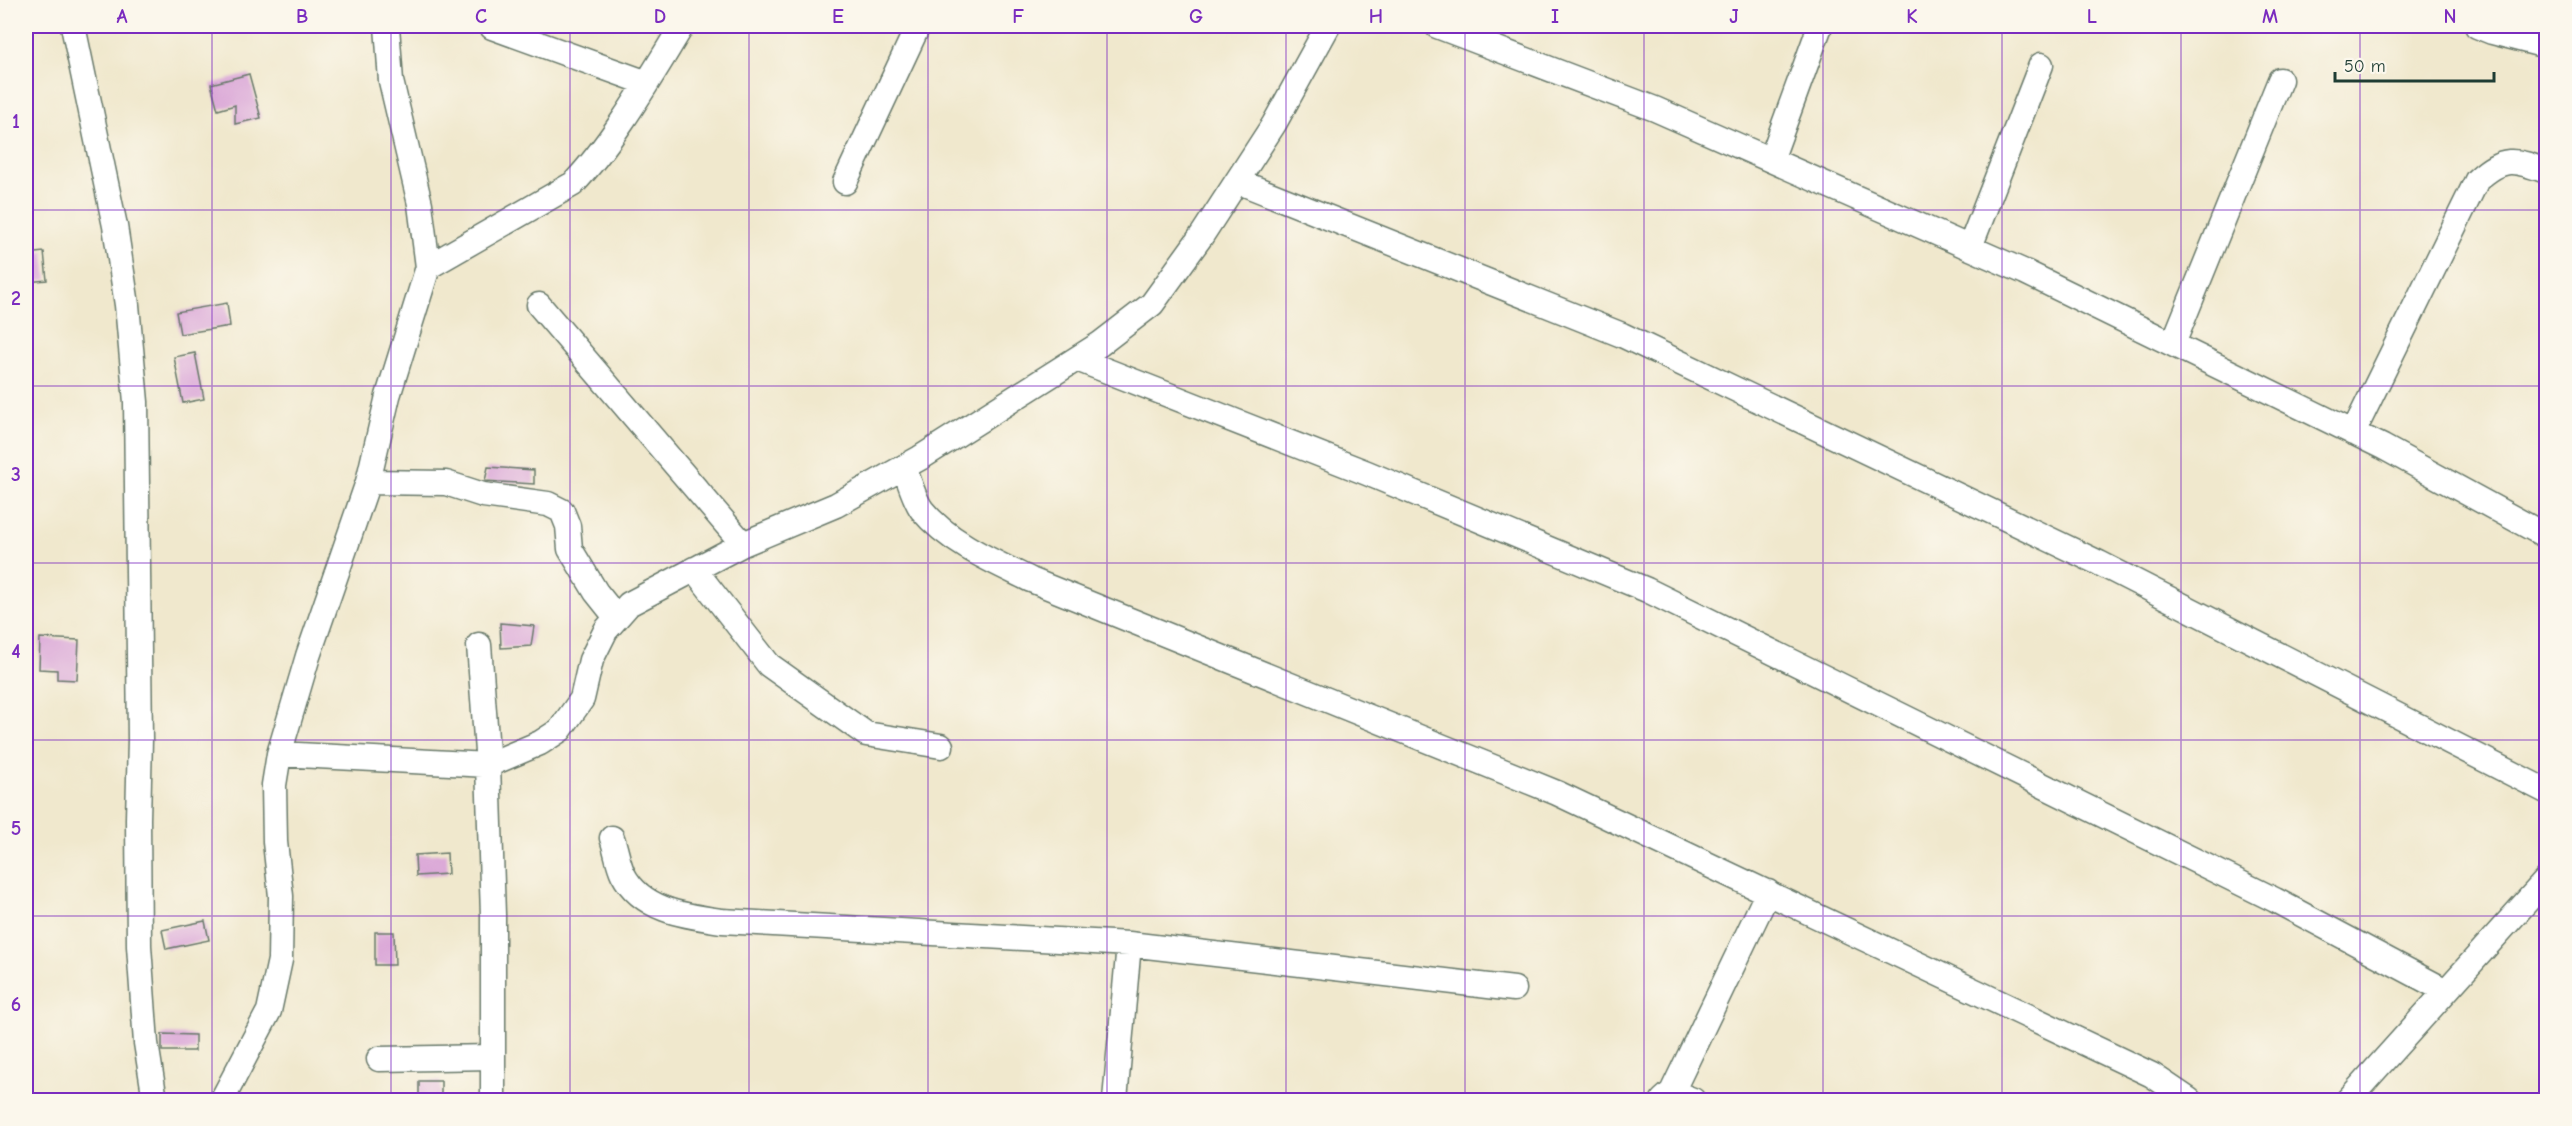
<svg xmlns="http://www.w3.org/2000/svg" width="2572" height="1126" font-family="'Comic Neue',sans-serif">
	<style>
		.building { fill: #dba9d8 }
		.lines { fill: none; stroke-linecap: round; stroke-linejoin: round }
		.street-casing { stroke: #68796a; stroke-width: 27 }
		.street { stroke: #fff; stroke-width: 24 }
		.grid { fill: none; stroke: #7b2cbf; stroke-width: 1.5; stroke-opacity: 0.55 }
		.neatline { fill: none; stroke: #7b2cbf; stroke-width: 2 }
		.grid-label { font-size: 20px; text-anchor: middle; font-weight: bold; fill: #7b2cbf }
	</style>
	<rect width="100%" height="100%" fill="#fbf7ec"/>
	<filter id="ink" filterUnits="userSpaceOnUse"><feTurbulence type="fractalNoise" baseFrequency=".0167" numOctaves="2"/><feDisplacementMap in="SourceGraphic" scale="12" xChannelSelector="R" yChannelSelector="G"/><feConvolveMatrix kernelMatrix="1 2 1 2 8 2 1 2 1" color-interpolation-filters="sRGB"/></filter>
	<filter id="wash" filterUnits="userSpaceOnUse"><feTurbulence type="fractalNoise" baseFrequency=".008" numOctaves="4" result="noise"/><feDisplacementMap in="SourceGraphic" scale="24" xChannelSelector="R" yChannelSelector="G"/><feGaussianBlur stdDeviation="1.35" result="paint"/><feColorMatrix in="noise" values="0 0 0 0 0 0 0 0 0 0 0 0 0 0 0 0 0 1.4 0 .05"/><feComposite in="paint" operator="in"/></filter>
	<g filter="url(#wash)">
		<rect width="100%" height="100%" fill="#f0e8cd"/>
		<g id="blocks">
			<path class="building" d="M249 74 261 118 235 124V105L218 110 211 84Z
				M44 252 47 280 27 282 26 254Z
				M227 303 230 326 180 334 176 312Z
				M195 353 204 399 183 403 174 357Z
				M488 467 534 470V484L485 481Z
				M500 623 534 626 531 646 501 648Z
				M40 638 79 640 77 680 57 679V670L39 669Z
				M447 853 448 874 416 876 415 855Z
				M205 921 209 940 166 949 162 930Z
				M375 932H394L395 965H375Z
				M162 1034 195 1035V1051H162Z
				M419 1081H441V1101H419Z"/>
		</g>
	</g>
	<g filter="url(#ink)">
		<use href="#blocks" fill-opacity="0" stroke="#68796a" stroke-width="1.5"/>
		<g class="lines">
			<defs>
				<path id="street" d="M73 26 115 226 127 305 136 402 140 739 138 819 139 946 146 1043 155 1100
					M1437 26 1655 109 2025 272 2383 447 2546 536
					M2477 26 2492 32 2546 46
					M492 27 647 83
					M1771 160 1820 26
					M1237 181 1622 335 2099 563 2546 791
					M845 182 918 26
					M1970 247 2041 65
					M428 267 573 184C614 141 651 76 682 26
					M539 305 743 544
					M2173 344 2280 80
					M1077 359 1367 473 1647 590 2275 900 2446 991
					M2353 433 2477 180C2503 156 2514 159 2546 171
					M904 467C909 480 914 499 922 510 949 543 994 562 1031 580L1557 793 2152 1075 2189 1100
					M368 482 446 483 483 495 548 504 562 511 568 526 570 549 596 592 616 617
					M694 569 769 665 866 734 941 746
					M479 645 488 765 493 915V1100
					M279 754 488 765 540 743 560 730 582 699 591 660 606 630 629 604 743 544 836 505 920 458 1100 344 1152 304 1202 235 1274 124 1328 26
					M612 838C616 849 618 864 623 874 642 911 686 916 722 921L1129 944 1514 989
					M379 1059 493 1057
					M1672 1092 1693 1100
					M222 1100 269 1011 280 960 281 896 275 842 274 785 279 754 308 656 368 482 388 396 428 267 420 204 391 81 387 26
					M1115 1100 1129 944
					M1663 1100 1672 1092 1768 892
					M2348 1100 2546 880"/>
			</defs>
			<use href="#street" class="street-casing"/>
			<use href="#street" class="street"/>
		</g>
	</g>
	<path class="grid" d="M212 26V1100M391 26V1100M570 26V1100M749 26V1100M928 26V1100M1107 26V1100M1286 26V1100M1465 26V1100M1644 26V1100M1823 26V1100M2002 26V1100M2181 26V1100M2360 26V1100M26 210H2546M26 386H2546M26 563H2546M26 740H2546M26 916H2546"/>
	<rect width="2572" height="1126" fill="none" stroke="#fbf7ec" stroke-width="66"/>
	<path d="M2335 72v9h159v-9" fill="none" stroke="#1f3d34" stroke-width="3"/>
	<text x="2344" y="72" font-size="18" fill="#1f3d34" stroke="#fbf7ec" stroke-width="4.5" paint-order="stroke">50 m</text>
	<rect x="33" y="33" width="2506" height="1060" class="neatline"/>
	<g class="grid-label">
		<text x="122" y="23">A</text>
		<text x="302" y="23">B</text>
		<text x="481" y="23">C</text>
		<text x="660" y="23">D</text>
		<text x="838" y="23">E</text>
		<text x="1018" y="23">F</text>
		<text x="1196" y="23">G</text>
		<text x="1376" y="23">H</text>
		<text x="1555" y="23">I</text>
		<text x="1734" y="23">J</text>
		<text x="1912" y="23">K</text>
		<text x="2092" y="23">L</text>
		<text x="2270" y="23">M</text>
		<text x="2450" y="23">N</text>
		<text x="16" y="128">1</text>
		<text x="16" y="305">2</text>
		<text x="16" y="481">3</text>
		<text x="16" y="658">4</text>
		<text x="16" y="835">5</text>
		<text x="16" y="1011">6</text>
	</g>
</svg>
